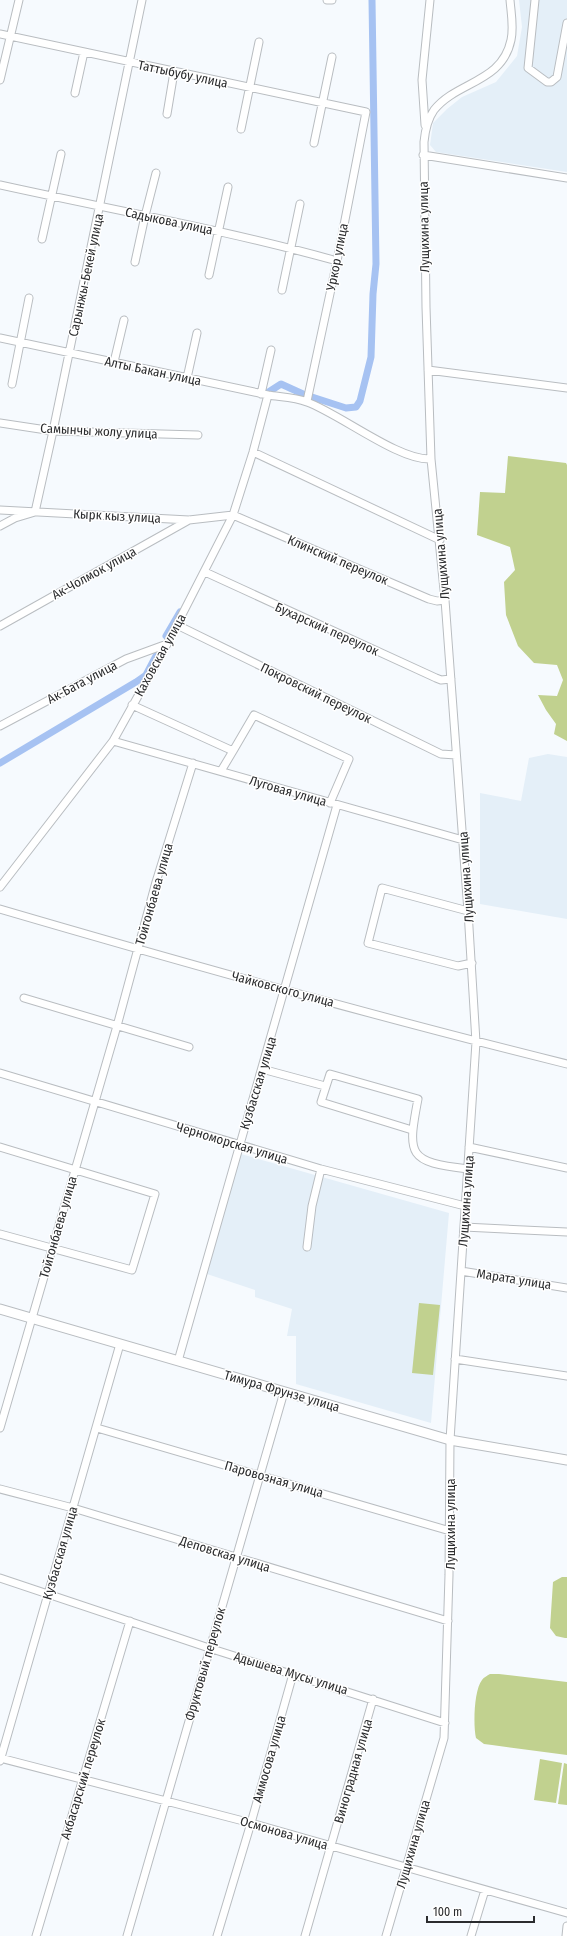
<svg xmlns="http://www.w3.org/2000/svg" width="567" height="1936" font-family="'Fira Sans Condensed',sans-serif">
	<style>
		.built { fill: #e4eff8 }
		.green { fill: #c1d18f }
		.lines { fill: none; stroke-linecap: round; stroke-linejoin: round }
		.canal { stroke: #a6c2f2; stroke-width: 7 }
		.minor-casing { stroke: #b9bdc1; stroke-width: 9 }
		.major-casing { stroke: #b9bdc1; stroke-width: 11 }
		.minor { stroke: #fff; stroke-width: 7 }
		.major { stroke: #fff; stroke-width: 9 }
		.labels { text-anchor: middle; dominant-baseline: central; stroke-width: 3; stroke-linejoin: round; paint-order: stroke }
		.street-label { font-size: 13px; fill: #2b2c2e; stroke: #fff }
	</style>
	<rect width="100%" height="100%" fill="#f6fafe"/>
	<path class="built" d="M519 0H567V172L436 152 430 145 433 123 447 109 462 97 496 82 517 56 522 27Z
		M548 754 567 757V919L480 904V793L521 801 529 758Z
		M241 1154 449 1213 431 1423 296 1384V1336H287L292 1309 255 1297V1290L207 1274Z"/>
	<path class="green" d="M508 456 566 463 567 465V741L554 734 556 724 546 710 538 695 557 696 563 680 557 665 534 663 518 646 506 615 504 582 515 570 510 547 477 535 480 492 505 493Z
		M419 1303 440 1305 433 1375 412 1373Z
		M562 1577H567V1638H565L556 1636 550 1628 553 1582Z
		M490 1674H499L567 1682V1755L492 1745 484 1744 476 1738C473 1725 474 1690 482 1680 484 1677 487 1676 490 1674Z
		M540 1759 562 1763 556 1803 534 1800Z
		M564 1763 567 1764V1805L558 1804Z"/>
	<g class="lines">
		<path class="canal" d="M267 393 281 384 303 394
			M312 397 346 408 356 407 360 401 371 357 373 294 376 264 372 0
			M166 636 180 612
			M0 763 136 682 146 675 156 656"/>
		<defs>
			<path id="minor" d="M327 0H332
				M535 0 528 68 547 82H551L557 77 567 23
				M0 34 366 112 337 261 307 401
				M0 80 19 0
				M75 93 84 52
				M167 114 174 72
				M425 125 422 80 430 0
				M241 129 259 42
				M314 143 332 57
				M423 155 567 178
				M0 185C113 210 226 230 337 261
				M42 239 61 154
				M135 262 145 216 156 173
				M209 275 228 187
				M282 290 300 204
				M0 338 268 395C280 397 295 397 307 402 340 414 399 461 431 459
				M114 362 124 320
				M428 370 567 388
				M187 378 197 333
				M12 384 29 298
				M261 394 271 350
				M0 423 53 431 198 435
				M253 452 440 540
				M0 510 189 520 233 515 429 599 437 601 445 600
				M0 526 15 518 35 512 53 431 142 0
				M205 572 436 678 441 680 451 679
				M177 625 441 754 456 755
				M0 626 189 520
				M132 705 233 751 254 715 349 759 330 803
				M0 726 126 659 167 644
				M113 741 463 840
				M221 771 233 751
				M0 887 113 741 167 644 233 515 253 452 268 395
				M0 909C188 964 377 1017 567 1064
				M468 911 382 888 368 943 458 966 472 963
				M24 998 189 1047
				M262 1069 325 1086
				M0 1073 321 1169 465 1206
				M412 1130 321 1102 330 1074 418 1099C407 1156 408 1162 468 1169
				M0 1147 155 1194 132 1270 0 1234
				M469 1147 567 1168
				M464 1227 567 1232
				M307 1247 312 1206 321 1169
				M461 1271 567 1288
				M455 1359 567 1376
				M178 1361 337 805
				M0 1428 117 1026 156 882 193 763
				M97 1428 450 1531
				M0 1489 73 1508 448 1621
				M0 1578 209 1648 445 1723
				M0 1758 251 1823 567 1913
				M0 1761 120 1344
				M36 1936 130 1621
				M127 1936 284 1392
				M217 1936 251 1823 293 1674
				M305 1936 373 1699
				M386 1936 444 1738 449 1575 450 1440 476 1042 468 911 445 600 431 459 426 307 424 142C425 131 427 120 434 110 457 81 502 83 511 40 514 27 511 13 510 0
				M471 1936 485 1890
				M566 1936 567 1926"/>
			<path id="major" d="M0 1309 450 1440 567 1460"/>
		</defs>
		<use href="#minor" class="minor-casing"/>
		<use href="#major" class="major-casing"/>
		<use href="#minor" class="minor"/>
		<use href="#major" class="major"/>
	</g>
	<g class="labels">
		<g class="street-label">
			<text transform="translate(183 74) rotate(12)">Таттыбубу улица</text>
			<text transform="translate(169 221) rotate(12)">Садыкова улица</text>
			<text transform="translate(424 227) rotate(-91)">Лущихина улица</text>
			<text transform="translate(337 257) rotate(-79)">Уркор улица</text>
			<text transform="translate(86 275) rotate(-78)">Сарынжы-Бекей улица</text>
			<text transform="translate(153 371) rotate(12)">Алты Бакан улица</text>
			<text transform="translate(99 431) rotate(3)">Самынчы жолу улица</text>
			<text transform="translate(117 516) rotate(3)">Кырк кыз улица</text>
			<text transform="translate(441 554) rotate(-95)">Лущихина улица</text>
			<text transform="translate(338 560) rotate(23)">Клинский переулок</text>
			<text transform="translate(94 573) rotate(-29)">Ак-Чолмок улица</text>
			<text transform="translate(327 629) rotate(24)">Бухарский переулок</text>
			<text transform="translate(160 655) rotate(-61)">Каховская улица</text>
			<text transform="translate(82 682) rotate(-28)">Ак-Бата улица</text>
			<text transform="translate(316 693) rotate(26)">Покровский переулок</text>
			<text transform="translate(288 791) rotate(16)">Луговая улица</text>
			<text transform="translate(466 877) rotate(-94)">Лущихина улица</text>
			<text transform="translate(154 894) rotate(-74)">Тойгонбаева улица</text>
			<text transform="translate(283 989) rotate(15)">Чайковского улица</text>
			<text transform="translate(258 1083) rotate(-73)">Кузбасская улица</text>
			<text transform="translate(232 1143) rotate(17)">Черноморская улица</text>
			<text transform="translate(466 1201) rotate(-86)">Лущихина улица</text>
			<text transform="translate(58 1227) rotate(-74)">Тойгонбаева улица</text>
			<text transform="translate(514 1279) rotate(9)">Марата улица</text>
			<text transform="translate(282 1391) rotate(16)">Тимура Фрунзе улица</text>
			<text transform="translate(274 1479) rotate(16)">Паровозная улица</text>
			<text transform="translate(450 1524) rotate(-90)">Лущихина улица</text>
			<text transform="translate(60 1553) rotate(-74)">Кузбасская улица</text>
			<text transform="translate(225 1554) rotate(17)">Деповская улица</text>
			<text transform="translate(205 1664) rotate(-74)">Фруктовый переулок</text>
			<text transform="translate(291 1673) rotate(17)">Адышева Мусы улица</text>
			<text transform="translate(269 1759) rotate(-74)">Аммосова улица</text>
			<text transform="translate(353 1771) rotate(-74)">Виноградная улица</text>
			<text transform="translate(83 1779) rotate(-73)">Акбасарский переулок</text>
			<text transform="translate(284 1833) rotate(16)">Осмонова улица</text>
			<text transform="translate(413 1844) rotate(-74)">Лущихина улица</text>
		</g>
	</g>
	<path d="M427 1916v6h107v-6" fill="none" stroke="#2b2c2e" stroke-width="2"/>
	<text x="433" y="1916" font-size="12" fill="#2b2c2e" stroke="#ffffff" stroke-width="3" paint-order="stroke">100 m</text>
</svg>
